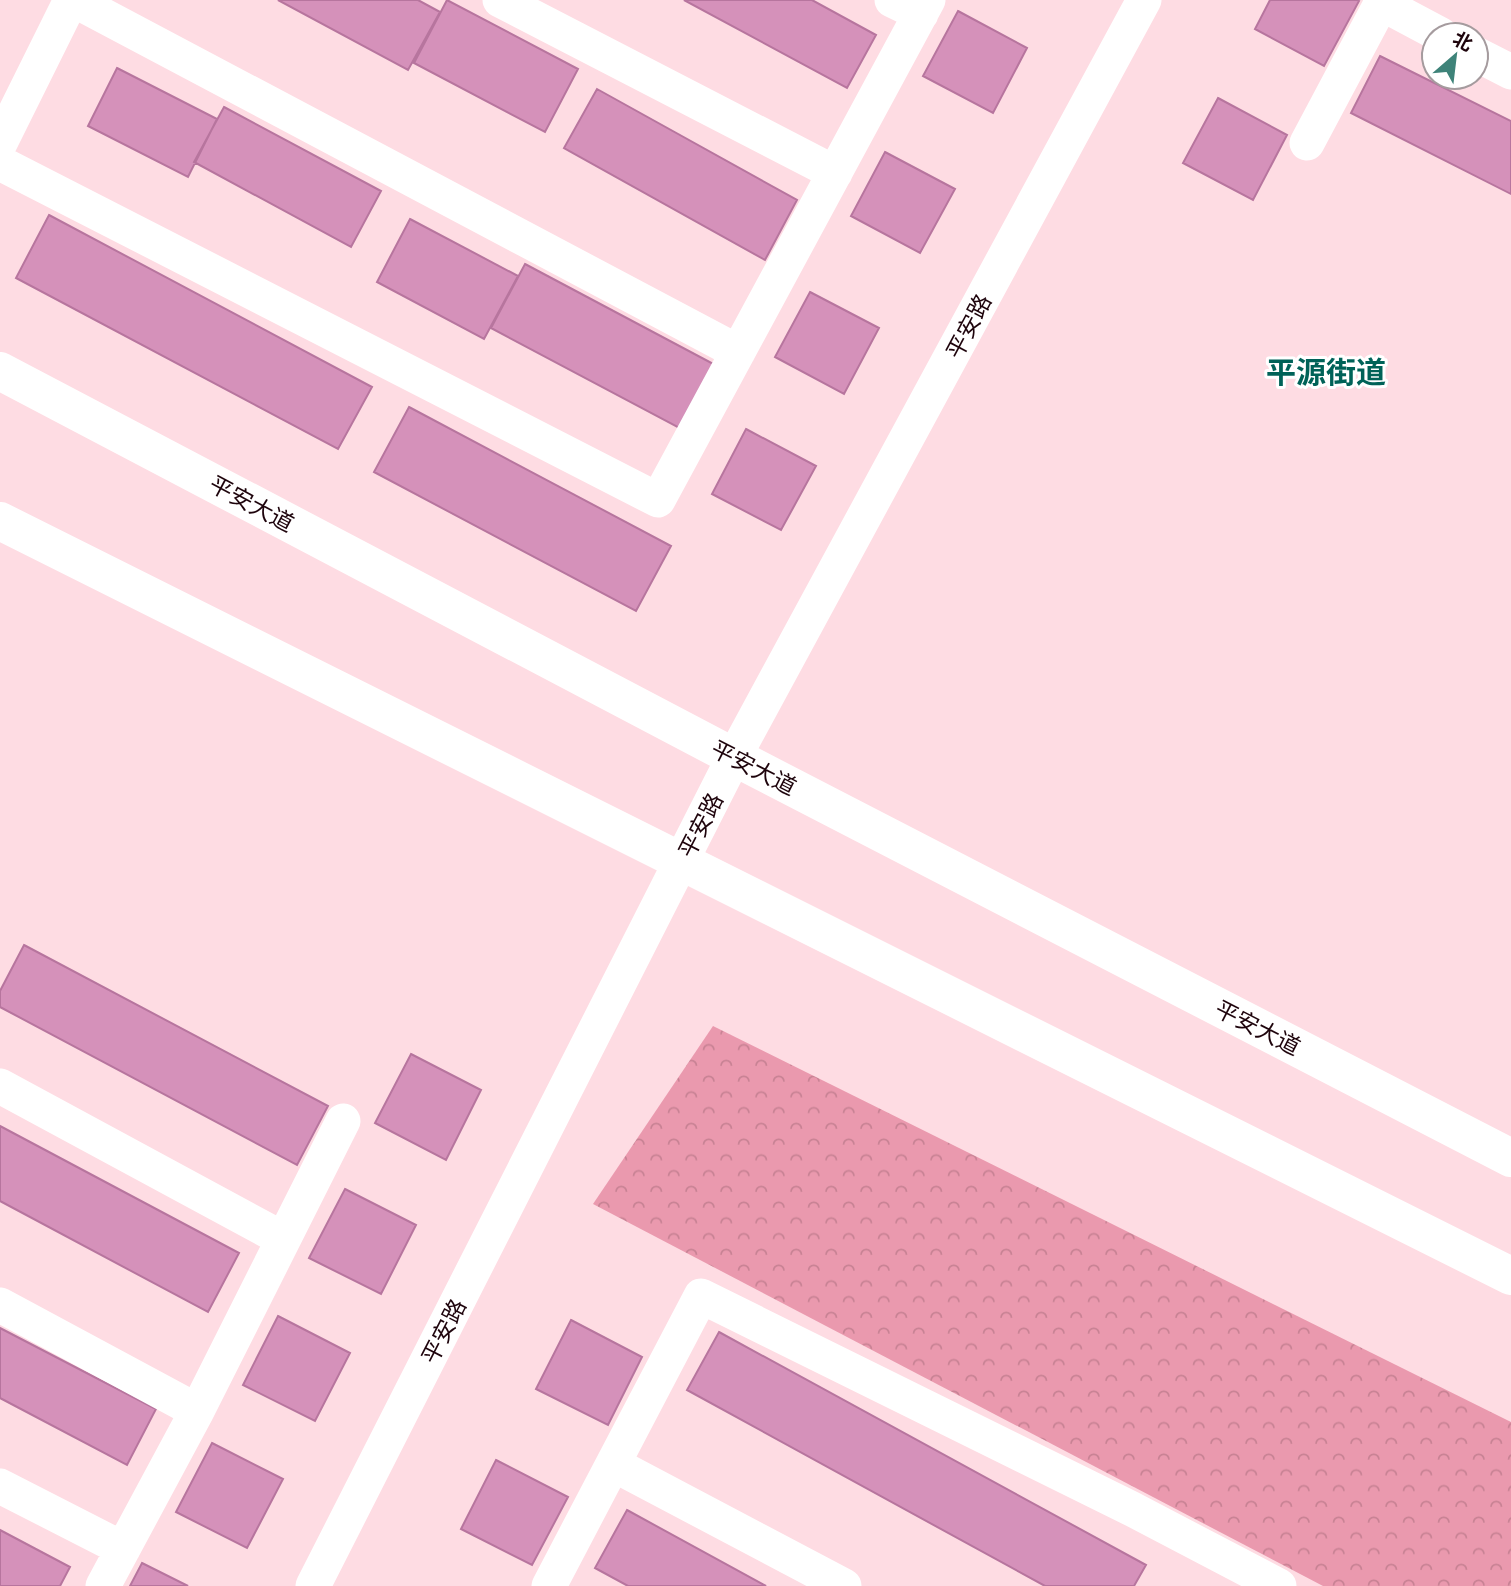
<svg xmlns="http://www.w3.org/2000/svg" width="1511" height="1586" font-family="'Noto Sans','Noto Sans SC',sans-serif">
	<style>
		.forest { fill: url(#forest-crowns) }
		.building { fill: #d591ba; stroke: #b7759e; stroke-width: 2 }
		.lines { fill: none; stroke-linecap: round; stroke-linejoin: round }
		.minor { stroke: #fff; stroke-width: 35 }
		.major { stroke: #fff; stroke-width: 38 }
		.labels { text-anchor: middle; dominant-baseline: central; stroke-width: 6; stroke-linejoin: round; paint-order: stroke }
		.street-label { font-size: 23px; fill: #1e040c; stroke: #fff }
		.district-label { font-size: 30px; font-weight: bold; fill: #006258; stroke: #fff }
	</style>
	<defs>
		<pattern id="forest-crowns" width="20" height="18" patternUnits="userSpaceOnUse" patternTransform="scale(1.75)"><rect width="20" height="18" fill="#ea99ae"/><path d="M2 6a3 3 0 1 1 6 0M12 15a3 3 0 1 1 6 0" fill="none" stroke="#c88294"/></pattern>
	</defs>
	<rect width="100%" height="100%" fill="#fedce3"/>
	<path class="forest" d="M713 1026 1511 1422V1586H1323L593 1204Z"/>
	<path class="building" d="M278 0H418L440 12 408 70Z
		M447 0 578 69 545 132 414 63Z
		M684 0H812L876 35 847 88Z
		M1270 0H1357L1359 1 1324 66 1255 29Z
		M958 11 1027 48 993 113 923 76Z
		M1380 56 1511 121V194L1351 113Z
		M117 68 217 119 188 177 88 126Z
		M597 89 797 200 765 260 564 148Z
		M1218 98 1287 135 1253 200 1183 163Z
		M224 107 381 191 351 247 194 162Z
		M885 152 955 189 920 253 851 216Z
		M49 215 372 387 338 449 16 278Z
		M410 219 518 276 484 339 377 282Z
		M525 264 719 367 685 431 491 328Z
		M810 292 879 328 844 394 775 357Z
		M409 407 671 546 636 611 374 472Z
		M746 429 816 466 781 530 712 494Z
		M24 945 328 1106 297 1165 0 1007V991Z
		M411 1054 481 1090 446 1160 375 1123Z
		M0 1126 239 1253 208 1312 0 1201Z
		M345 1189 416 1225 381 1294 309 1258Z
		M278 1316 350 1353 315 1421 243 1385Z
		M571 1320 642 1357 608 1425 536 1389Z
		M0 1328 156 1409 127 1465 0 1398Z
		M719 1332 1146 1565 1134 1586H1045L687 1390Z
		M212 1443 283 1479 247 1548 176 1512Z
		M496 1460 568 1497 532 1565 461 1529Z
		M627 1510 766 1586H628L595 1568Z
		M0 1530 70 1567 60 1586H0Z
		M142 1563 188 1586H130Z"/>
	<g class="lines">
		<path class="minor" d="M74 0 738 352
			M500 0 835 173
			M892 0 921 14
			M1381 3 1441 35
			M1476 54 1511 72
			M0 143 71 0
			M1307 143 1383 0
			M0 163 658 500 928 0
			M0 1086 283 1239
			M0 1305 197 1411
			M613 1464 844 1586
			M0 1486 123 1549
			M103 1586 197 1411 343 1121
			M313 1586 734 757 1144 0
			M549 1586 701 1296 1132 1509 1279 1586"/>
		<path class="major" d="M0 371 734 757 1511 1158
			M0 521 1511 1276"/>
	</g>
	<g class="labels">
		<g class="street-label">
			<text transform="translate(968 326) rotate(-62)">平安路</text>
			<text transform="translate(252 503) rotate(28)">平安大道</text>
			<text transform="translate(754 767) rotate(27)">平安大道</text>
			<text transform="translate(700 825) rotate(-63)">平安路</text>
			<text transform="translate(1258 1027) rotate(27)">平安大道</text>
			<text transform="translate(443 1331) rotate(-63)">平安路</text>
		</g>
		<g class="district-label">
			<text x="1326" y="371">平源街道</text>
		</g>
	</g>
	<g transform="translate(1455 56) rotate(28)"><circle r="33" fill="#ffffff" stroke="#a59b9e" stroke-width="2"/>
	<path d="M0-5L12 26L0 18L-12 26Z" fill="#3e8379"/>
	<text y="-10" font-size="19" font-weight="bold" text-anchor="middle" fill="#1e040c">北</text>
	</g>
</svg>
